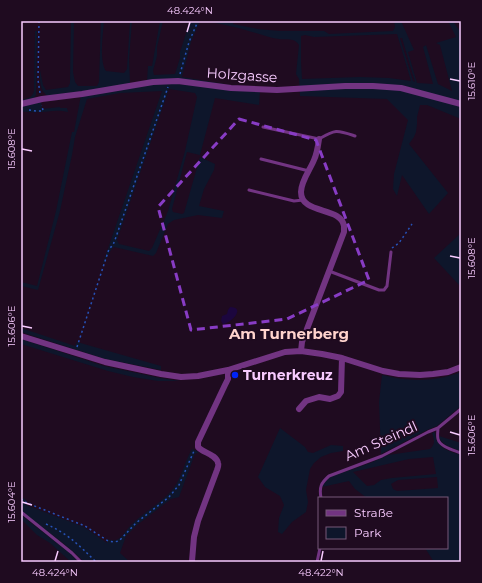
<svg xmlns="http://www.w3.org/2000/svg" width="482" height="583" font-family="Montserrat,sans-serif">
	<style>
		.green { fill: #0e162b; fill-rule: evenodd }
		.water { fill: #1c063e }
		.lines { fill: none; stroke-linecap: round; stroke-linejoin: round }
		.path { stroke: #2752b7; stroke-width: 1.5; stroke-dasharray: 2 3; stroke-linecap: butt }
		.lane { stroke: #723482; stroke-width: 3 }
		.street { stroke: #723482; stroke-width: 6 }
		.marked { fill: none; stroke: #883cc5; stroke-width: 3; stroke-dasharray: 8 5; stroke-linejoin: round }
		.ticks { fill: none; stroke: #f8cbff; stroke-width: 1.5 }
		.poi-dot { fill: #0023f6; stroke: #1f0b20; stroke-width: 1.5 }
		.labels { text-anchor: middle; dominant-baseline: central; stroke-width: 4; stroke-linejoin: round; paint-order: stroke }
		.street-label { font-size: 14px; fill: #f8cbff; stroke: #1f0b20 }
		.poi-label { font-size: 14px; font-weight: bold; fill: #f8cbff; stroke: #1f0b20; text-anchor: start }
		.neighbourhood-label { font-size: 15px; font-weight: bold; fill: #ffd3cd; stroke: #1f0b20 }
		.neatline { fill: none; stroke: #f8cbff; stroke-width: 1.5 }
		.ticks-label { font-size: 10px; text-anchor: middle; fill: #f8cbff }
	</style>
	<rect width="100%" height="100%" fill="#1f0b20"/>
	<path class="green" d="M71 21H74L73 72 75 82 78 86H97L99 82 101 21H104C103 34 99 61 106 71L124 73 127 69 130 21H132L129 59 130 84 48 96C39 91 40 79 40 70L43 85 46 90 68 87 70 83Z
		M160 21H163L157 47V56L153 71 154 75 175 74 180 58V52L190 21H200L191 42 182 77 231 85 178 80 147 81 148 66H152Z
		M205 21 228 22 229 21H234L233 24 258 29 279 31H324L329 34 393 31 395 27 394 21H401L414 50 408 52 417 83 433 84 423 47 426 45 438 84 452 91 440 45 436 43 456 37 448 21H453L461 33V119L427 105H420L417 117V124L416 132 414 137 409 144 448 193 429 214 402 175 397 196 393 189 394 174 408 120 387 99 300 96 299 79 296 74 299 45C294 37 287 40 279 39 270 38 261 34 252 32 236 27 221 24 205 21ZM397 34 411 81 389 78 360 77 302 79 301 62V36L305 35 314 37ZM400 38H402L415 82 413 81Z
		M35 31H37L36 95 34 98 21 102V100C28 98 32 98 34 91Z
		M153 83 177 84 260 91 259 105 215 98 200 155 187 152 172 209 173 212 182 214 184 213 200 157 215 164 214 170 204 189 199 206 224 211 222 218 198 215 174 220 168 224 156 253 153 256 114 247 111 250 102 266 162 91 120 93 87 99 75 137 72 155 64 192 60 211 38 290 21 286V282L37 286 56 211 72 132H74L81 95ZM169 89 195 93 197 97 185 151 168 211 152 248 149 251 119 244 117 240Z
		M41 101 42 109 60 107V108H67L68 112C57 109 48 112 38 112 32 113 27 111 21 112V106Z
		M461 233V285L460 286 434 258Z
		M21 328 75 346 77 342 161 366V370L105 359 21 332Z
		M21 339 104 366 160 378 180 381H158L133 377 108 371 21 344Z
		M461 372V406L437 426 427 430 381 454 379 402 382 375C410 382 434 382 461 372Z
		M280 428 305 447 308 452 313 453 331 445 343 446V451L331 453 321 457 314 463 310 469 306 490 308 502 306 512 292 522 282 534 278 532 279 518 284 505 280 496 265 487 258 477Z
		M435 432C436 448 448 451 461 455V562H434L425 548H447V498H367L355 489 349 481 322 487 325 482 330 477 370 463 388 455 430 449C436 443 434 440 432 433ZM433 457 436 474 392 478 381 480 374 485 367 486 353 472 409 459ZM437 477 438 488 397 491 393 489 391 484 398 480Z
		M439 436 461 443V451C453 448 440 445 439 436Z
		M192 449 199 452 195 454 179 497 171 499 137 525 126 536 120 553 130 562H84C65 542 41 528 21 510V496L26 500V505L84 527 107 543V539C110 540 113 541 116 540 122 538 127 529 131 525 146 510 166 501 177 483 183 472 186 459 192 449Z
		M21 515 71 554 78 562H71L50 543 37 535 21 519Z"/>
	<path class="water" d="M230 307C246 307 232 323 223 324L221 321 222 316 227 314 228 310Z"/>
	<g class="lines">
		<path class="path" d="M39 21 38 80 40 93
			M180 74 189 42 198 21
			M29 110 36 111H43L42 105
			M392 248 399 243 412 224
			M77 347 109 249 113 245 116 237 168 87
			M21 499 27 503 85 526 108 541 114 542 119 541 136 523 169 497 179 485 194 451
			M46 524C68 534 79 545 96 562"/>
		<path class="lane" d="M263 127 319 139C336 129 337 130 355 136
			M261 159 309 171
			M249 190 294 201 303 200
			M329 271 379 290H384L387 286 391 252
			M438 428C438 431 437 435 438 439 440 447 454 450 461 453
			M321 498C319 487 321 483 329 476L382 456 428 432 438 428 461 409
			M21 512 72 553 81 562
			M317 562 320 548"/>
		<path class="street" d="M21 104 42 99 82 94 153 82 178 81 231 88 277 90 345 86H373L401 88 461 104
			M21 336 105 362 161 374 181 377 198 376 228 370 285 352 301 351 322 354 342 358 383 371 399 374 420 375 433 374 448 372 461 367
			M301 351 302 342 344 232C344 230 344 228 344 226 341 206 301 215 301 192 301 181 310 170 314 160 317 154 318 146 319 139
			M299 409 306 401 319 397 330 399 338 396 341 392 342 358
			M192 561 194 537 198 521 217 470C218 467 219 465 218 463 216 454 203 453 198 447V442L225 385 228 379V370"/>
	</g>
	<path class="marked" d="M239 119 316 140 369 280 287 319 191 330 158 207Z"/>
	<path class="ticks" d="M187 32 190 22M450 79 460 81M22 149 32 151M450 256 460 258M22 326 32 328M450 432 460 435M22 502 32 505M55 561 58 551M321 561 323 551"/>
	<circle class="poi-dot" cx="235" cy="375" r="4"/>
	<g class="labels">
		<g class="street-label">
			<text transform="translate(242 75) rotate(4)">Holzgasse</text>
			<text transform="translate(381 441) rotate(-24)">Am Steindl</text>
		</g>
		<g class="poi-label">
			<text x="243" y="375">Turnerkreuz</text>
		</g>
		<g class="neighbourhood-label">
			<text x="289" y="333">Am Turnerberg</text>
		</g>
	</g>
	<rect width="482" height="583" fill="none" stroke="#1f0b20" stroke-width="44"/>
	<rect x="318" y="497" width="130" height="52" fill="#1f0b20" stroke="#765879"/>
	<rect x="326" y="510" width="20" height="6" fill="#723482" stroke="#765879"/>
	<text x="354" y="517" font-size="12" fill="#f8cbff">Straße</text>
	<rect x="326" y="527" width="20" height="12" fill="#0e162b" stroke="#765879"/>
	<text x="354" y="537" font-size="12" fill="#f8cbff">Park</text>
	<rect x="22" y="22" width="438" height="539" class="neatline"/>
	<g class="ticks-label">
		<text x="190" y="14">48.424°N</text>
		<text transform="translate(471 81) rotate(-90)" y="4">15.610°E</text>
		<text transform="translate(11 149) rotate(-90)" y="4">15.608°E</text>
		<text transform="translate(471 258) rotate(-90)" y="4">15.608°E</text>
		<text transform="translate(11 326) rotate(-90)" y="4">15.606°E</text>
		<text transform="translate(471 435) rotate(-90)" y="4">15.606°E</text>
		<text transform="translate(11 502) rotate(-90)" y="4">15.604°E</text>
		<text x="55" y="576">48.424°N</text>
		<text x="321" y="576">48.422°N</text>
	</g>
</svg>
